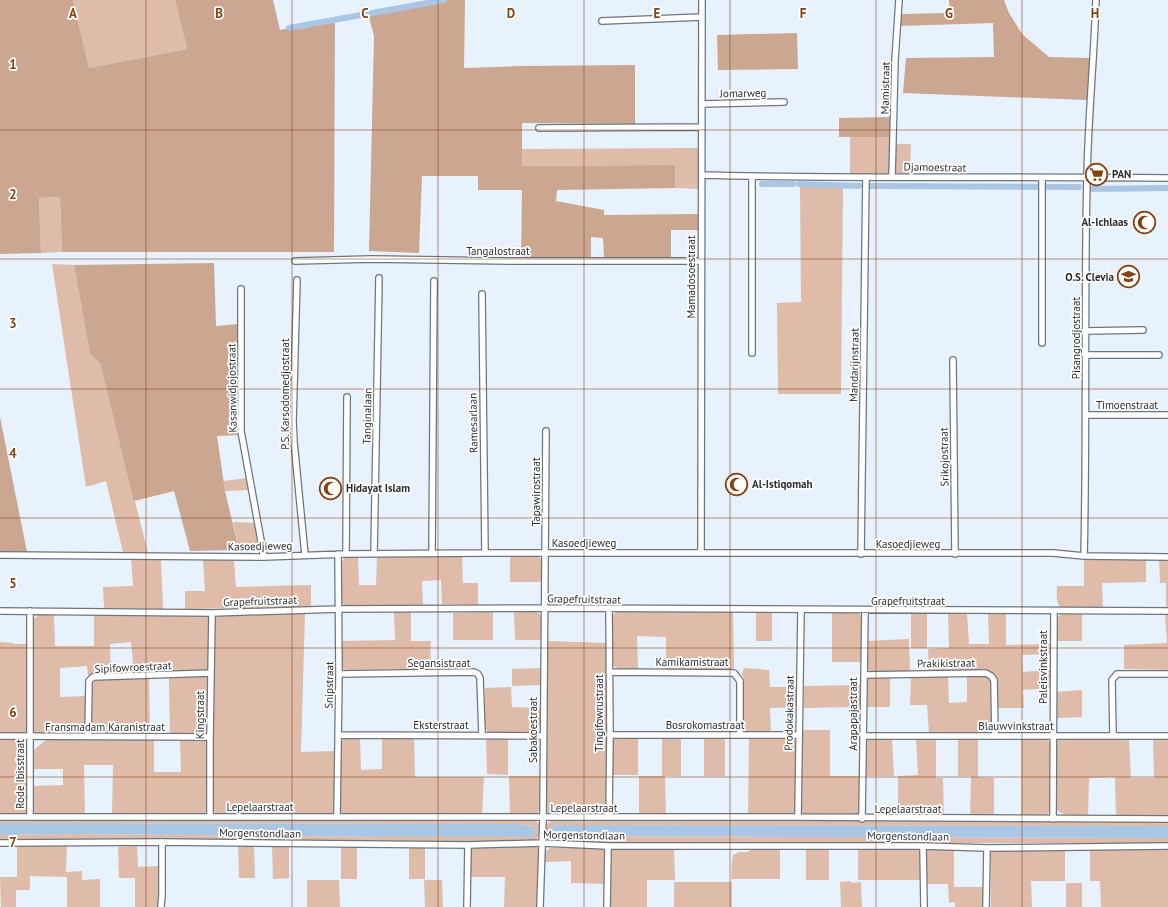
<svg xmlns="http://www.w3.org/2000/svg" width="1168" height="907" font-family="'PT Sans',sans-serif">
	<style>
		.green { fill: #debca9 }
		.forest { fill: #cba691 }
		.water { fill: #a9c7e4 }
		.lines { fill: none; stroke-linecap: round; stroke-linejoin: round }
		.canal { stroke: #a9c7e4; stroke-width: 6 }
		.minor-casing { stroke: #6c767f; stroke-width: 8 }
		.minor { stroke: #fff; stroke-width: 5.5 }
		.grid { fill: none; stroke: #844112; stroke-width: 1; stroke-opacity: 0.55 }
		.labels { text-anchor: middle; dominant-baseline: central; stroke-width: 3.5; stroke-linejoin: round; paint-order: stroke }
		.street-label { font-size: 11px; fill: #2b2f33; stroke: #fff }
		.poi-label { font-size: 11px; font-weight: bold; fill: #2b2f33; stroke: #fff; text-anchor: start }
		.grid-label { font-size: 13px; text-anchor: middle; font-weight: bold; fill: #844112; stroke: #fff; stroke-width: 3.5; stroke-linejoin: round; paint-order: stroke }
	</style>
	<rect width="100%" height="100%" fill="#e7f2fd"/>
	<path class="green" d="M73 0H175L187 49 89 68Z
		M850 137H891L890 173 888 175 850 174Z
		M895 144H911L910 174 896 173 895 170Z
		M700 148V189L675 188V165L522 166V149Z
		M800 187H843L841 394H778L777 303 801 302Z
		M60 197 62 252 41 253 39 198Z
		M52 264 74 265 90 354 100 363 148 553 123 552 106 481 86 487Z
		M248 478 250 490 225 491 223 481Z
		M233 522 256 523 261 551 239 550Z
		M462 556 463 583H478V605L442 604 441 580 422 581 423 606H345L341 602 342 562 345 557H358L359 585H376L377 557Z
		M538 556 542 560 541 582H510V557Z
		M1084 558H1146V582L1102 583 1103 607 1062 608C1055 604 1057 594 1057 586H1084Z
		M1159 558H1168V608H1166V583H1160Z
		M131 559H161L163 609 104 608 103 587 133 586Z
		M203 560H234L236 587 311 585V607L185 609V591H205Z
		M394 612H411V641H431L430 669 346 670 342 668 341 663V641L395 640Z
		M493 612V640H453V613Z
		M514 612H536L539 613 541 616V640H515Z
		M616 612H733L734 670 666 669V637L637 636 638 669C629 669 616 672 612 663L611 617Z
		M854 612 860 614 862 617 861 662H832V613Z
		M305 613 301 752 335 751V808L334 812 330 814 217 815 213 810 214 619 216 615Z
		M756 613H772V641H756Z
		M911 613H927V648H911Z
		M948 613 967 614 969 644H989L988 614 1006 613V645L1050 644V654L1022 655 1023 672 1050 670V688L1023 690 1024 708H998V690L995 676 987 671 929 672 928 649 949 648Z
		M1064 613H1082V641H1056C1056 632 1053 616 1064 613Z
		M40 614H54L55 646H94V614L207 615 209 617 208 670 206 672 134 674 131 642 110 644 111 674 88 676 87 666 60 668V697L86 696V731L84 734 37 735 32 729 33 620Z
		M1165 615H1168V670L1124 669V645L1167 643Z
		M909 639 910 672H874L870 671 866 667V641Z
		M547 641 607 643V809L606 814 601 815 551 816 547 813Z
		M0 642 13 643V644H28V732L25 735H0Z
		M540 668V685L512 686V669Z
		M744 668 769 670 770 687H797V707L770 708 771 733C761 733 748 736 742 727L744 679 742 674Z
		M983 674 989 676 992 681 993 726 990 732 986 733H929L927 705H910L911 676H948L949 703 967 702V675Z
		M149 676 150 736 95 735 92 732V682L94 679Z
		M171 676H206L209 680 207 734 205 736H170L169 678Z
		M869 676H890V707H866V680Z
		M860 685V707L804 708V686Z
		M511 687 512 707 540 708C540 716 543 727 535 733H491L487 731 485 726V688Z
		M1082 690V717L1057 718 1056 692Z
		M802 730H830V776H860L861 809 858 814 854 816 802 814Z
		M414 736 415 777H484L482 815H345L342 814 339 806C340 790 337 749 344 737H360L361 770 382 769V737Z
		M617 737H638V775H612V741L614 738Z
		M704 737H725V776H704Z
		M749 737H789L795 738 797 741 796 811 794 814 748 815Z
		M0 738H23L28 742V809L27 813 23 815 0 814Z
		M50 738 154 739V772H181L180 740 203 739 207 741 209 744 207 813 203 815 112 814 113 765H84L85 814H36L33 813 32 809 33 786 63 785V769H33V751L42 743Z
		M486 738H508V775L487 774Z
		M681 738V776H665L666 815H639V776H662V739Z
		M872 738H892L894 776H865V743L868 739Z
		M916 738H936V778H943L944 816H901L898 804V776L918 775Z
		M1021 738H1044L1051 743V808L1049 812 1046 815 1021 816Z
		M1129 738 1131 778H1154L1153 738H1168V816H1116L1115 777 1089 778 1088 816H1069L1059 812 1056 808 1055 749 1057 741 1060 739Z
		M958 739H978V777L994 778V816H970L971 776H958Z
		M509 776H540V808L537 814H510Z
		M0 818 527 819C530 820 534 820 537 822 542 826 540 836 536 840L530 841H0V835L78 834 395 837H531L536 830 532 826 520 824 0 823Z
		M554 820 1168 821V826L555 825 550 829 551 835 555 836 1168 838V843H578L548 841 546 840C545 831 544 822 554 820Z
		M67 844 66 872 82 871V880L100 879V907H67V877L30 876V890H16V907H1L0 877H17V845Z
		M289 844V878L273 879 272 845Z
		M238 845H254L255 878H239Z
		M137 846 138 867 158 866V907H135V878H119L118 847Z
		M341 846H357V879H341Z
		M409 846H425V879H409Z
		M473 846H535L539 849V907H504L505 877H470L471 849Z
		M753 847H780V879H731L732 862 733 855 739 852H748Z
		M858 847H918L920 850 921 880H858Z
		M954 847V887H985L984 907H955V902L949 903 948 884H926V851L928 848Z
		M550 848H602L605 851 606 884 571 883V861L545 862V852Z
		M613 848H674L675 880H647V907H611L610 905V851Z
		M806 848H829V880H806Z
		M1065 848V881H1031L1032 907H991V854L992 850Z
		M1090 848H1168V907H1101L1100 881H1090Z
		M307 880H339L340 907H307Z
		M424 880H442L443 907H425Z
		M851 881V883L861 882 862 907H841L840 882Z
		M674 882H732V907H674Z
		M1066 883H1082V907H1066Z"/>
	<path class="forest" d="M0 0H73L89 68 187 49 175 0H273L280 30 306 24 335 19 334 252H62L60 197 39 198 41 253 0 254Z
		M444 0H465L464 68 521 66 635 65V124L522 123V166L675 165V188L557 190 556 201 604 210V215L699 214V230H671V259L604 258 603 238 591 237V257L521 258 522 190H478V176H422L419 253 369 251 374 36 368 14Z
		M949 0H1004L1009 13 1022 34 1049 57 1090 58 1087 100 903 93 906 58 994 57 993 23 899 26 900 14 950 13Z
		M797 33 798 69 718 70 717 35Z
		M892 117 891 137H839V118Z
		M214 263 216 326 238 324 239 415 228 418 230 425 239 424 240 435 217 436 225 491 239 550 190 551 174 491 134 501 100 363 90 354 74 265Z
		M0 417 27 552 0 551Z"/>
	<path class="water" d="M0 823 520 824 534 827 536 832 531 837H395L78 834 0 835Z
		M555 825 1168 826V838L555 836 551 835 550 833 551 827Z"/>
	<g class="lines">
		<path class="canal" d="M289 28 444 0
			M762 184H793
			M799 184 859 186
			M871 186 1079 187
			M1092 189 1168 188"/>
		<defs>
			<path id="minor" d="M602 21 702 17
				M702 104 784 102
				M539 128 702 127
				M702 175C858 179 1013 176 1168 178
				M892 176 895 60 899 0
				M1042 178V343
				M295 261 372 259 514 261H701
				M297 280 293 421 294 442 305 555
				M241 289V431L264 557
				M482 294 485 553
				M1085 331 1143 330
				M752 353V176
				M1085 355H1159
				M953 360 955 554
				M1086 415H1168
				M432 553 434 281
				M701 553 702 0
				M346 554 347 397
				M374 554 379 278
				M861 554 866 177
				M0 555 264 557 346 554 485 553H1053L1084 556 1168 557
				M1084 556C1087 430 1084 304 1087 178 1088 119 1094 59 1096 0
				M609 609 610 735 609 817
				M0 611 212 613 339 609 545 608 1168 611
				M609 672 734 673 740 681V735
				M339 674 474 672 478 674 480 678 482 734
				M864 675 986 673 991 676 994 680 995 736
				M338 735 543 736
				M610 735H799
				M1113 735 1112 680 1117 674H1168
				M0 736 210 737
				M863 736H1168
				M88 737 89 681 93 677 211 673
				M30 816V611
				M0 817H798L1168 819
				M210 817V737L212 613
				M337 817 339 674 338 554
				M798 817 801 610
				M862 819 865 610
				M1053 819 1054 611
				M0 843 162 842 468 845 542 843 608 846H923L987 848 1168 846
				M923 846 924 907
				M161 907 162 895V842
				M467 907 468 845
				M540 907 543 818 546 431
				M607 907 608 846
				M986 907 987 848"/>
		</defs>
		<use href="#minor" class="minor-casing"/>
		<use href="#minor" class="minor"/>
	</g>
	<path class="grid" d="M146 0V907M292 0V907M438 0V907M584 0V907M730 0V907M876 0V907M1022 0V907M0 130H1168M0 259H1168M0 389H1168M0 518H1168M0 648H1168M0 777H1168"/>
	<defs>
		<symbol id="supermarket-ring" viewBox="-11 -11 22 22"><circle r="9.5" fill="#fff" stroke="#844112" stroke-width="1.5"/><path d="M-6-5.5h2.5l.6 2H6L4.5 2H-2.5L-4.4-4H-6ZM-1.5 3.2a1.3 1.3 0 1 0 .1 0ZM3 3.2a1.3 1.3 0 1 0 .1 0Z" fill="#844112"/></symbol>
		<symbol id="mosque-ring" viewBox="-11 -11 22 22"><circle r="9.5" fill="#fff" stroke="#844112" stroke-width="1.5"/><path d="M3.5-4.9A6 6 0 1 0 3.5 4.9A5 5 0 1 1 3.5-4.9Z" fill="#844112"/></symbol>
		<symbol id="school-ring" viewBox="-11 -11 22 22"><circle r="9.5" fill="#fff" stroke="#844112" stroke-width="1.5"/><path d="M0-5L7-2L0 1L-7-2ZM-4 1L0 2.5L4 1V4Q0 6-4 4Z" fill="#844112"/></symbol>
	</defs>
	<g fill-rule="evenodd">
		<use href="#supermarket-ring" x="1084" y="162" width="25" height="25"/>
		<use href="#mosque-ring" x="1132" y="210" width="25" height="25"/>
		<use href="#school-ring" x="1116" y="264" width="25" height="25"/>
		<use href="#mosque-ring" x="724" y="472" width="25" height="25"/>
		<use href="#mosque-ring" x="318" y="476" width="25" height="25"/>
	</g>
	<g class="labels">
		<g class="street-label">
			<text transform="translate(885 88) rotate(-89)">Mamistraat</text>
			<text transform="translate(743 93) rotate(-1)">Jomarweg</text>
			<text transform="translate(935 167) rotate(1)">Djamoestraat</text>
			<text x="498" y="251">Tangalostraat</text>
			<text transform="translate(691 277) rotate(-90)">Mamadosoestraat</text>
			<text transform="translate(1076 338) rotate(-90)">Pisangrodjostraat</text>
			<text transform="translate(854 365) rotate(-89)">Mandarijnstraat</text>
			<text transform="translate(232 388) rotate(-91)">Kasanwidjojostraat</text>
			<text transform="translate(285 394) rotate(-90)">P.S. Karsodomedjostraat</text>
			<text x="1127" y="405">Timoenstraat</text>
			<text transform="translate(367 416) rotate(-89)">Tanginalaan</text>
			<text transform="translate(473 423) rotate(-91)">Ramesarlaan</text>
			<text transform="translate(944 457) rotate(-91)">Srikojostraat</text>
			<text transform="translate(536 492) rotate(-90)">Tapawirostraat</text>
			<text x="584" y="543">Kasoedjieweg</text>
			<text x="908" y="544">Kasoedjieweg</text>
			<text transform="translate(260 546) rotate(-1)">Kasoedjieweg</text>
			<text transform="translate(584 599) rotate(1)">Grapefruitstraat</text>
			<text transform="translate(260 601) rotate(-2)">Grapefruitstraat</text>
			<text x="908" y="601">Grapefruitstraat</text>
			<text x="692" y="662">Kamikamistraat</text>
			<text x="439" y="663">Segansistraat</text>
			<text transform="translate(946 663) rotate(-1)">Prakikistraat</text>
			<text transform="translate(133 667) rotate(-3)">Sipifowroestraat</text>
			<text transform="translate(1043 667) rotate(-90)">Paleisvinkstraat</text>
			<text transform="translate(329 685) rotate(-89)">Snipstraat</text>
			<text transform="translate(599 713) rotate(-90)">Tingifowrustraat</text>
			<text transform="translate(789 713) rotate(-89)">Prodokakastraat</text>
			<text transform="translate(853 714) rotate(-90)">Arapapajastraat</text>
			<text transform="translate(200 715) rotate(-90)">Kingstraat</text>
			<text x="441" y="725">Eksterstraat</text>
			<text x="705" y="725">Bosrokomastraat</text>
			<text x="1016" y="726">Blauwvinkstraat</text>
			<text x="105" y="727">Fransmadam Karanistraat</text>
			<text transform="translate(533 730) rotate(-90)">Sabakoestraat</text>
			<text transform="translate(20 774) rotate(-90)">Rode Ibisstraat</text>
			<text x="260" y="807">Lepelaarstraat</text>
			<text x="584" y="808">Lepelaarstraat</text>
			<text x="908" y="809">Lepelaarstraat</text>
			<text transform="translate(260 833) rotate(1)">Morgenstondlaan</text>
			<text transform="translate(584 835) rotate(1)">Morgenstondlaan</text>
			<text transform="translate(908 836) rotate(1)">Morgenstondlaan</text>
		</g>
		<g class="poi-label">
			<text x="1112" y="174">PAN</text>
			<text x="1128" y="222" text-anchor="end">Al-Ichlaas</text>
			<text x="1114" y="277" text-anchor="end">O.S. Clevia</text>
			<text x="752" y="484">Al-Istiqomah</text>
			<text x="346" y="488">Hidayat Islam</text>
		</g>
	</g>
	<g class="grid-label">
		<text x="73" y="18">A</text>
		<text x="219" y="18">B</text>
		<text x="365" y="18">C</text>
		<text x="511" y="18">D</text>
		<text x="657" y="18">E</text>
		<text x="803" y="18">F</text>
		<text x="949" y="18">G</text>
		<text x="1095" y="18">H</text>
		<text x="13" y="69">1</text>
		<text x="13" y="199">2</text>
		<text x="13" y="328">3</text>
		<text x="13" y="458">4</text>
		<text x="13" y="588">5</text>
		<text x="13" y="717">6</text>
		<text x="13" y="847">7</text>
	</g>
</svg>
